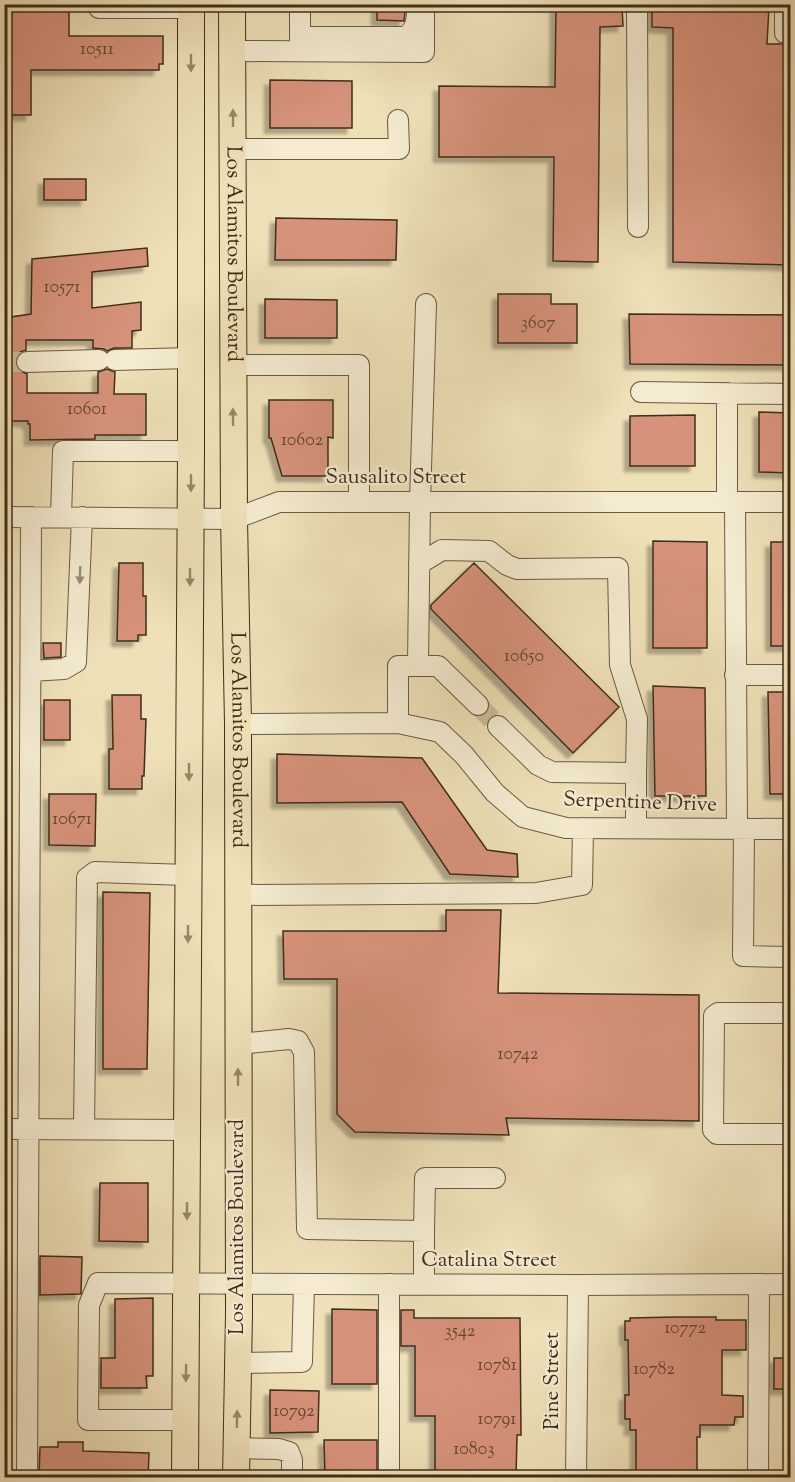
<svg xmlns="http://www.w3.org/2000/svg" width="795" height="1482" font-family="'Sorts Mill Goudy',serif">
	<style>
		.building { fill: #d6927a; stroke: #3f2e1a; stroke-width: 1.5; filter: url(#shadow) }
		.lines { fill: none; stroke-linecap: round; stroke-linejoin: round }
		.minor-tunnel { stroke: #cbbc98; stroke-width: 20; stroke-dasharray: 20 10; stroke-linecap: butt }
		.minor-casing { stroke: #6b5a41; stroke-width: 22 }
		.major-casing { stroke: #3f2e1a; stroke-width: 28 }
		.minor { stroke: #f4ebd0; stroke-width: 20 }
		.major { stroke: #eee0b7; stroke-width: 26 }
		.oneway { fill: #968768 }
		.oneway2 { fill: #9a8c75 }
		.labels { text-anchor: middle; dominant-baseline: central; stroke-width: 4.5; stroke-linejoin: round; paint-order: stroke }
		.number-label { font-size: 18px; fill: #654732 }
		.street-label { font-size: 21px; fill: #3f2e1a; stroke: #f4ebd0 }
	</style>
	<defs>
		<filter id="shadow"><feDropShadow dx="-5.5" dy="5.5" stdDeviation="1.5" flood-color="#0004"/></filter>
	</defs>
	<rect width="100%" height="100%" fill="#eee0b7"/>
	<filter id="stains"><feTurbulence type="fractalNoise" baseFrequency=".00333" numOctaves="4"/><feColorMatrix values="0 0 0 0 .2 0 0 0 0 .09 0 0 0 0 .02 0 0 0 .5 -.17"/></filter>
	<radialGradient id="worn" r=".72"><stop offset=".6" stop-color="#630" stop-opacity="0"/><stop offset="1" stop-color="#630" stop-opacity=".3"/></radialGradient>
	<path class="building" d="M31 4H69V36H163V64H159V70H31V115H4V6H31Z
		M377 4H406L404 21 377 20Z
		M556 6H622L623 26 600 27 598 262 553 261 554 157H439V86L555 87Z
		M652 6 769 7 767 44H790V265L673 262V28L652 27Z
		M270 80 352 81V128H270Z
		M44 179H86V200H44Z
		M276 218 397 220 396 260H275Z
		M147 248 148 266 92 272V308L141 302V330L132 331V348H114L107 351 104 349 93 348V340H26V350L20 352 15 362 17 369 27 374V393H98V372L107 369 115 372 114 394H146V435H95V439L30 440V424H28V421H4V318L31 314 32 259Z
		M498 294H551V304H577V343H498Z
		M265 299 337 300V338H265Z
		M629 314 790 315V365L630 364Z
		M269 400H333V438L328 437V476H282L271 438H269Z
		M759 412 790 413V473L759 472Z
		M695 415V466H630V416Z
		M653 541 707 542V648H653Z
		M771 542H790V646H771Z
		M119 563H143V596H146V635H138V641H117Z
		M474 563 619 707 573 753 431 609V605Z
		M43 643H61V657L44 658Z
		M653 686 705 688 706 796H655Z
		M768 692H790V794H770Z
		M112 695H141V719H146L144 776H142V789H109V749H113Z
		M44 700H70V740H44Z
		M277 754 422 758 487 850 517 854 518 877 450 874 402 802 277 803Z
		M49 794H96L95 846 49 845Z
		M103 892 150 893 147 1069H103Z
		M446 910H501L498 993 699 995V1121L506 1118 509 1135 355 1132 337 1114V979H284L283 931H446Z
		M100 1183H148V1242L99 1241Z
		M40 1256 82 1257 81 1294 40 1295Z
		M153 1298V1376H146L147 1388H101V1358H115V1299Z
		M332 1309 377 1310V1384H332Z
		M401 1310H414V1318H520L521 1435H517L516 1477 446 1478V1474H435V1416H415V1346H401Z
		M675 1317H716V1320H746V1350H722V1395L743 1396V1417H735L734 1425H700V1437H697V1478H636V1430H630V1419H625V1395H629L628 1340H625V1321H630V1318Z
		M774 1358H790V1389H774Z
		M270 1390 319 1391 318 1432 270 1433Z
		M324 1440H377V1478H325Z
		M58 1442H83V1451L149 1453 148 1478H39L40 1447H58Z"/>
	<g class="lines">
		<path class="minor-tunnel" d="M4 362H27
			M478 705 498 726"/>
		<defs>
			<path id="minor" d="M99 4V8H191
				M300 4V49
				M637 4 638 227
				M785 4V33
				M300 37H406C416 29 417 21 417 9
				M232 51 424 52V4
				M233 149H399L398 120
				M115 360 191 358
				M27 362 99 360
				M232 365H359V502
				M641 392 790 394
				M727 393V502
				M735 502 737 829
				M4 517 234 519 279 502H790
				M61 517 63 451H191
				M419 564 442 550 489 551 507 565 517 569 618 568 620 665 637 719 636 773 552 772 538 765 498 726
				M418 666H438L478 705
				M31 671 64 669 76 662 82 517
				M735 675H790
				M398 723V666H418L420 502 426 304
				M238 724 398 723 440 732 464 755 495 793 523 817 566 828 790 829
				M636 773V828
				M744 829 743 956 790 957
				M237 895 536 893 582 885 583 828
				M790 1013H718L714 1016 713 1130 717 1134H790
				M238 1044 289 1039 298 1041 304 1052 307 1229 424 1231V1285
				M4 1129 187 1130
				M84 1129 87 878 95 872 188 875
				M424 1231 425 1178H495
				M237 1363 302 1362 304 1284
				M185 1420H88L89 1305 98 1283 578 1285 790 1284
				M236 1448 279 1449 289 1452 292 1460V1478
				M27 1478 31 517
				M389 1478V1284
				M576 1478 578 1285
				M758 1478 759 1284"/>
			<g id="major">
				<path id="s1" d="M232 4 234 519 238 724 239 1314 236 1478"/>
				<path d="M185 1478 191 451V4"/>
			</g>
		</defs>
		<use href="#minor" class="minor-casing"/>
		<use href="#major" class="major-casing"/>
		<use href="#minor" class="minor"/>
		<use href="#major" class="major"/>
	</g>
	<defs><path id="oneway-solid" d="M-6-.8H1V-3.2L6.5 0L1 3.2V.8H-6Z" transform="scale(1.5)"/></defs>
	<g class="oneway">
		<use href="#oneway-solid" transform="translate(191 63) rotate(90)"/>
		<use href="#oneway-solid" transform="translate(233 118) rotate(-90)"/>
		<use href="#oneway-solid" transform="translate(233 417) rotate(-91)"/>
		<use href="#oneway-solid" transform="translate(191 483) rotate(90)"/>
		<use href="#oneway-solid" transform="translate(190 577) rotate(90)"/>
		<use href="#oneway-solid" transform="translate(189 772) rotate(90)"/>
		<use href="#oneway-solid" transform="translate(188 934) rotate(90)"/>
		<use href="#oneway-solid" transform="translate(238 1077) rotate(-90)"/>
		<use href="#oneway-solid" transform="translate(187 1211) rotate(90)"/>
		<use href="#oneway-solid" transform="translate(186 1373) rotate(91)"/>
		<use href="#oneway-solid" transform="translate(237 1419) rotate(-89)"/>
	</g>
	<use class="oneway2" href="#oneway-solid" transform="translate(80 575) rotate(92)"/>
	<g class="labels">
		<g class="number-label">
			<text x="97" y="50">10511</text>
			<text x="62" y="288">10571</text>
			<text x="538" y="324">3607</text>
			<text x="87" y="410">10601</text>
			<text x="302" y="441">10602</text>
			<text x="524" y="657">10650</text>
			<text x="72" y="820">10671</text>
			<text x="518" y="1055">10742</text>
			<text x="685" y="1329">10772</text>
			<text x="460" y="1332">3542</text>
			<text x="497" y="1366">10781</text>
			<text x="654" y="1370">10782</text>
			<text x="294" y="1412">10792</text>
			<text x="497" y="1420">10791</text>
			<text x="474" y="1450">10803</text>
		</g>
		<g class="street-label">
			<text stroke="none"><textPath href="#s1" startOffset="250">Los Alamitos Boulevard</textPath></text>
			<text x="396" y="478">Sausalito Street</text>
			<text stroke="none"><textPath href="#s1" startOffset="736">Los Alamitos Boulevard</textPath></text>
			<text transform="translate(640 803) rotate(2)">Serpentine Drive</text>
			<text transform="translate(238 1227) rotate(-90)">Los Alamitos Boulevard</text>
			<text x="489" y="1261">Catalina Street</text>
			<text transform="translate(553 1381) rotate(-90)">Pine Street</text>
		</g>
	</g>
	<rect width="795" height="1482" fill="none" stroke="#eee0b7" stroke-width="24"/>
	<rect x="6" y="6" width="783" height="1470" fill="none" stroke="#3f2e1a" stroke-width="3"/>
	<rect x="12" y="12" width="771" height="1458" fill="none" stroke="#3f2e1a" stroke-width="1.5"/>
	<rect width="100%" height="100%" filter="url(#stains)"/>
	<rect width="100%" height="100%" fill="url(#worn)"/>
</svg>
